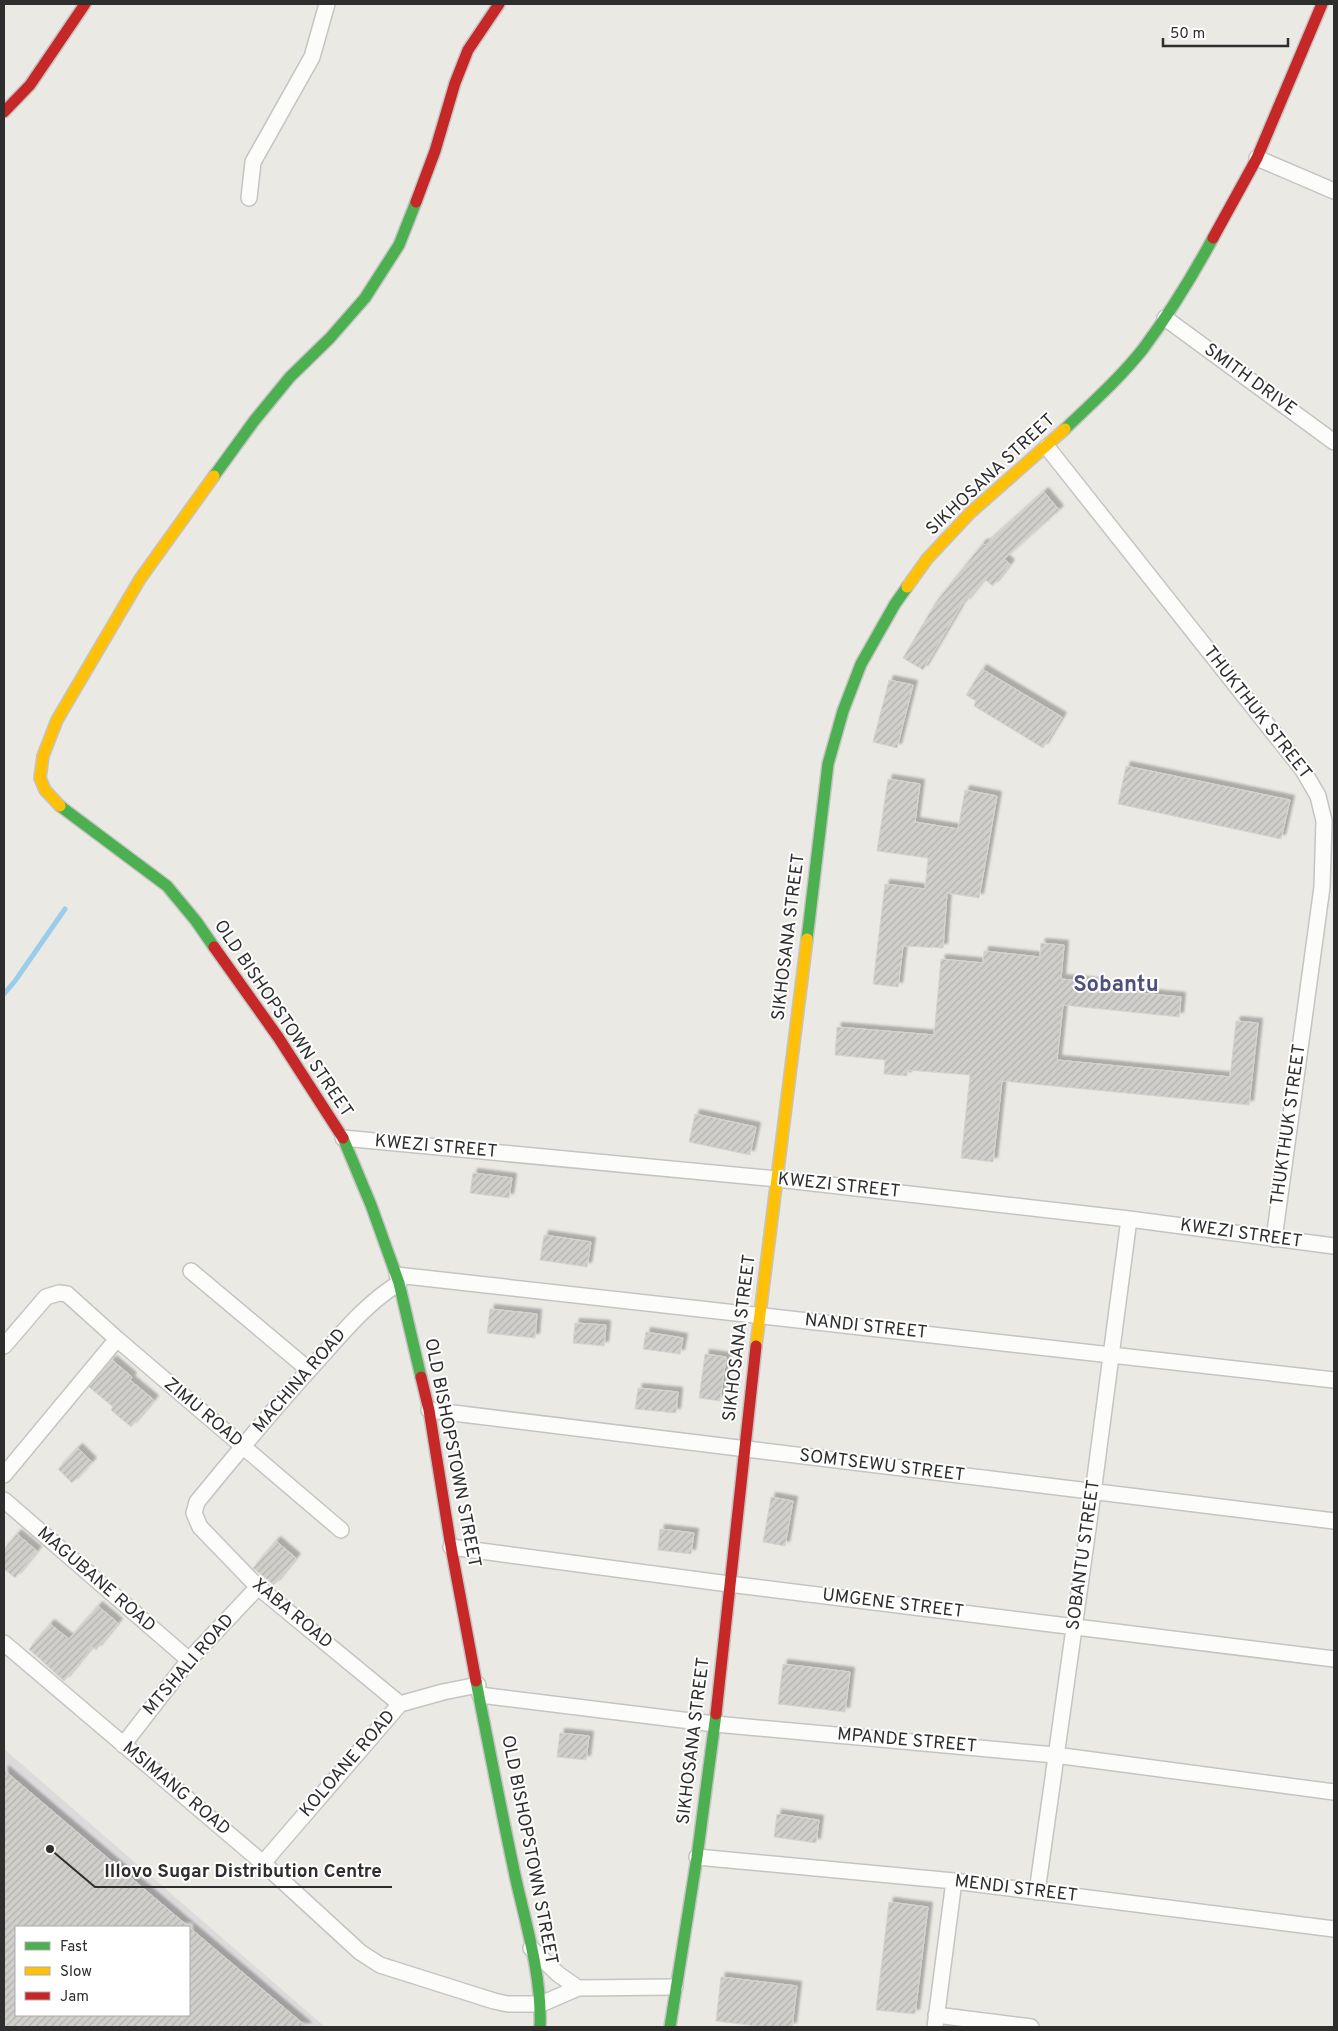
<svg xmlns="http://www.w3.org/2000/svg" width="1338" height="2031" font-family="Overpass,sans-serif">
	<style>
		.industrial { fill: #dcdadb; fill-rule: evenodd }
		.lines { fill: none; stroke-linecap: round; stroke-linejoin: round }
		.stream { stroke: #99cdeb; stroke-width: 5 }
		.building { fill: url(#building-hatch); stroke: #d6d4d0; fill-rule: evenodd; filter: url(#shadow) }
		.street-casing { stroke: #c5c4c4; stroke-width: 18 }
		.fast-casing { stroke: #c5c4c4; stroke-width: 14 }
		.slow-casing { stroke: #c5c4c4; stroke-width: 14 }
		.jam-casing { stroke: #c5c4c4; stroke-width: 14 }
		.street { stroke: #fcfcfb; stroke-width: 15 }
		.fast { stroke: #4caf50; stroke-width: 11 }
		.slow { stroke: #ffc107; stroke-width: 11 }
		.jam { stroke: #c62828; stroke-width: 11 }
		.labels { text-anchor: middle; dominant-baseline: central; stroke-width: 4; stroke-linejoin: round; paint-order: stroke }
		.street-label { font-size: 18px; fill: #2e2e2e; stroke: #fff }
		.district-label { font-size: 22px; font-weight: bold; fill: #4e517f; stroke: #fff }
		.leader { fill: none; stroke: #2e2e2e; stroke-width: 2 }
		.callout-dot { fill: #2e2e2e; stroke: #fff; stroke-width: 2 }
		.callout-label { font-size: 19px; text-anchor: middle; font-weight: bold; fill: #2e2e2e; stroke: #fff; stroke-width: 4; stroke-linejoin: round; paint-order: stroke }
	</style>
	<defs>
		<pattern id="building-hatch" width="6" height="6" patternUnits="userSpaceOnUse" patternTransform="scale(1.25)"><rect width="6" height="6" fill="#d0cfcb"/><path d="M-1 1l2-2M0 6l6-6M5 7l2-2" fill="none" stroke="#b3b2af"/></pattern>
		<filter id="shadow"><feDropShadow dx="4.5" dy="-4.5" stdDeviation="1" flood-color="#0004"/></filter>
	</defs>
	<rect width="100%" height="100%" fill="#ebe9e4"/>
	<path class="industrial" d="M4 1749 325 2027H4ZM16 1927H189V2015H16Z"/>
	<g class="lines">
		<path class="stream" d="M4 994 15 981 65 909"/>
	</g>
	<path class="building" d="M1044 492 1059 510 1004 559 1010 564 993 586 984 579 965 603 963 602 923 670 903 658 936 602 983 543 985 545Z
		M982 669 1062 717 1043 748 974 706 976 701 966 695Z
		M889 680 913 685 897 748 873 742Z
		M1126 766 1290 800 1281 839 1118 804Z
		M888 779 920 784 915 822 958 829 965 790 997 796 979 898 947 893 943 948 903 946 898 987 873 984 885 884 925 889 928 858 877 851Z
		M1041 943 1064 945 1061 979 1101 983 1100 989 1181 997 1179 1017 1063 1005 1057 1060 1230 1077 1236 1021 1258 1023 1249 1105 1002 1081 993 1162 961 1158 970 1075 907 1070V1076L884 1074 885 1060 835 1055 837 1027 934 1035 941 959 983 963 984 951 1040 957Z
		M695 1114 756 1127 750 1155 689 1142Z
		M473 1173 512 1178 509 1198 470 1193Z
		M544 1235 591 1242 587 1267 540 1260Z
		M490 1309 537 1314 535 1338 487 1333Z
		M575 1323 606 1325 604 1346 573 1343Z
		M646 1332 683 1338 680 1354 643 1349Z
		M705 1354 726 1357 720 1401 699 1398Z
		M112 1360 132 1377 130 1380 154 1400 131 1427 111 1410 113 1407 89 1387Z
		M638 1388 678 1392 676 1413 635 1409Z
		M78 1448 92 1462 72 1483 58 1469Z
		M771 1497 793 1501 785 1546 763 1542Z
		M660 1529 694 1533 691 1554 658 1550Z
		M17 1534 37 1551 15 1578 4 1569V1549Z
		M276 1541 296 1558 274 1585 253 1568Z
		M98 1606 118 1623 96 1650 92 1647 64 1681 29 1649 50 1624 69 1639Z
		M783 1664 850 1672 845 1712 778 1704Z
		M560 1733 589 1736 586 1760 557 1757Z
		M4 1770 189 1927 307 2027H4ZM16 1927H189V2015H16Z
		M777 1814 819 1820 816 1843 774 1837Z
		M889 1902 928 1907 915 2014 876 2010Z
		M721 1977 797 1986 792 2027H763L716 2021Z"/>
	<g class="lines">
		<defs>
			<path id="street" d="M1257 158 1334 191
				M249 198 253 162 312 57 327 4
				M1165 318 1334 442
				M1047 447 1303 770 1318 796 1324 821 1322 887 1274 1239
				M343 1138 777 1179 1129 1219 1334 1246
				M191 1271 309 1370
				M397 1275 1334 1380
				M399 1283C367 1303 344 1331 319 1359 277 1405 237 1453 197 1502L194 1513 200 1527 258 1587 400 1704
				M4 1346 46 1297 59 1293 67 1294 117 1339 341 1530
				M429 1410 1334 1521
				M4 1475 117 1339
				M4 1500 189 1660
				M451 1547 729 1584 1334 1659
				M4 1643 263 1863 360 1952 380 1965 494 2001 508 2004H541L578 1988 675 1987
				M480 1695 715 1724 1055 1755 1334 1792
				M123 1745 189 1660 258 1587
				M697 1857 954 1881 1334 1929
				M263 1863 400 1704 443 1692 478 1685
				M1037 1892 1093 1493 1129 1219
				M531 1948 558 1974 578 1988
				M936 2015 1031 2027
				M935 2027 954 1881"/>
			<path id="fast" d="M1065 429C1092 403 1120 378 1143 349 1169 314 1192 277 1213 238
				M214 476 254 421 290 377 330 338 365 298 399 245 416 202
				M60 806 167 886 196 921 214 947
				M807 939 828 764 843 711 861 664 895 604 907 587
				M343 1138 371 1205 399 1283 421 1377
				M476 1681C489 1748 502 1814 516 1880 527 1928 542 1978 540 2027
				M670 2027 697 1857 716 1714"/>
			<path id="slow" d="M907 587 927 559 970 513 1065 429
				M60 806 45 790 40 778 43 756 57 720 140 579 214 476
				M756 1346 807 939"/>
			<path id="jam" d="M4 112 30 85 85 4
				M416 202 435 151 455 83 468 50 499 4
				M1213 238 1257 158 1322 4
				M214 947 278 1037 343 1138
				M421 1377 429 1410 451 1547 476 1681
				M716 1714 756 1346"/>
		</defs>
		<use href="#street" class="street-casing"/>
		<use href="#fast" class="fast-casing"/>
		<use href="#slow" class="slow-casing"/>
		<use href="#jam" class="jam-casing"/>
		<use href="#street" class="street"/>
		<use href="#fast" class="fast"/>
		<use href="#slow" class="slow"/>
		<use href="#jam" class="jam"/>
	</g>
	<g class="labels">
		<g class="street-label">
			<text transform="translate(1250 380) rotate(36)">SMITH DRIVE</text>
			<text transform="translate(991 475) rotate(-43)">SIKHOSANA STREET</text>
			<text transform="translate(1257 713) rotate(52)">THUKTHUK STREET</text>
			<text transform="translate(789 937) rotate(-83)">SIKHOSANA STREET</text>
			<text transform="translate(283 1019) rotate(56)">OLD BISHOPSTOWN STREET</text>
			<text transform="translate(1289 1125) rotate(-82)">THUKTHUK STREET</text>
			<text transform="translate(436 1147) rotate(5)">KWEZI STREET</text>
			<text transform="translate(839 1186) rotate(6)">KWEZI STREET</text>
			<text transform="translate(1241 1234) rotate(8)">KWEZI STREET</text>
			<text transform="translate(866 1327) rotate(6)">NANDI STREET</text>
			<text transform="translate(740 1338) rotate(-83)">SIKHOSANA STREET</text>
			<text transform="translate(300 1381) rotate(-49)">MACHINA ROAD</text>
			<text transform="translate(203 1413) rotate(40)">ZIMU ROAD</text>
			<text transform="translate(452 1453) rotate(79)">OLD BISHOPSTOWN STREET</text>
			<text transform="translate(882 1466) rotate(7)">SOMTSEWU STREET</text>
			<text transform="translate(1084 1555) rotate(-82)">SOBANTU STREET</text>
			<text transform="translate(96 1580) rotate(41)">MAGUBANE ROAD</text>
			<text transform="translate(893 1604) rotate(7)">UMGENE STREET</text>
			<text transform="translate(292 1614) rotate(40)">XABA ROAD</text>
			<text transform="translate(189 1665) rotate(-49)">MTSHALI ROAD</text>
			<text transform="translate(694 1741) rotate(-83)">SIKHOSANA STREET</text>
			<text transform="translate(907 1741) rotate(5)">MPANDE STREET</text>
			<text transform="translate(348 1764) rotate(-49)">KOLOANE ROAD</text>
			<text transform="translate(176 1789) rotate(40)">MSIMANG ROAD</text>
			<text transform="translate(529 1850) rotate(79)">OLD BISHOPSTOWN STREET</text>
			<text transform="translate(1016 1889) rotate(7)">MENDI STREET</text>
		</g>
		<g class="district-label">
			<text x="1116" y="985">Sobantu</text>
		</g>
	</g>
	<path class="leader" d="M50 1849L95 1887H392"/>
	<circle class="callout-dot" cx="50" cy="1849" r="5"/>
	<g class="callout-label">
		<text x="243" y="1877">Illovo Sugar Distribution Centre</text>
	</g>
	<rect width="1338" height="2031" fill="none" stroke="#2e2e2e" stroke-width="10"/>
	<rect x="15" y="1926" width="175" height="90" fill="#ffffff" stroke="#ababab"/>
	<rect x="25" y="1942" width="25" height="8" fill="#4caf50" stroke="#ababab"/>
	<text x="60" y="1951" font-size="15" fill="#2e2e2e">Fast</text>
	<rect x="25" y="1967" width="25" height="8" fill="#ffc107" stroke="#ababab"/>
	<text x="60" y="1976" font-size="15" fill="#2e2e2e">Slow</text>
	<rect x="25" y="1992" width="25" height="8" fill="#c62828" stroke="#ababab"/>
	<text x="60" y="2001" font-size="15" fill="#2e2e2e">Jam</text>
	<path d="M1163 38v8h125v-8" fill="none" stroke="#2e2e2e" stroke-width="2.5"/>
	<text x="1170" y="38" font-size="15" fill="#2e2e2e" stroke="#ffffff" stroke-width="4" paint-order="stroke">50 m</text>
</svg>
